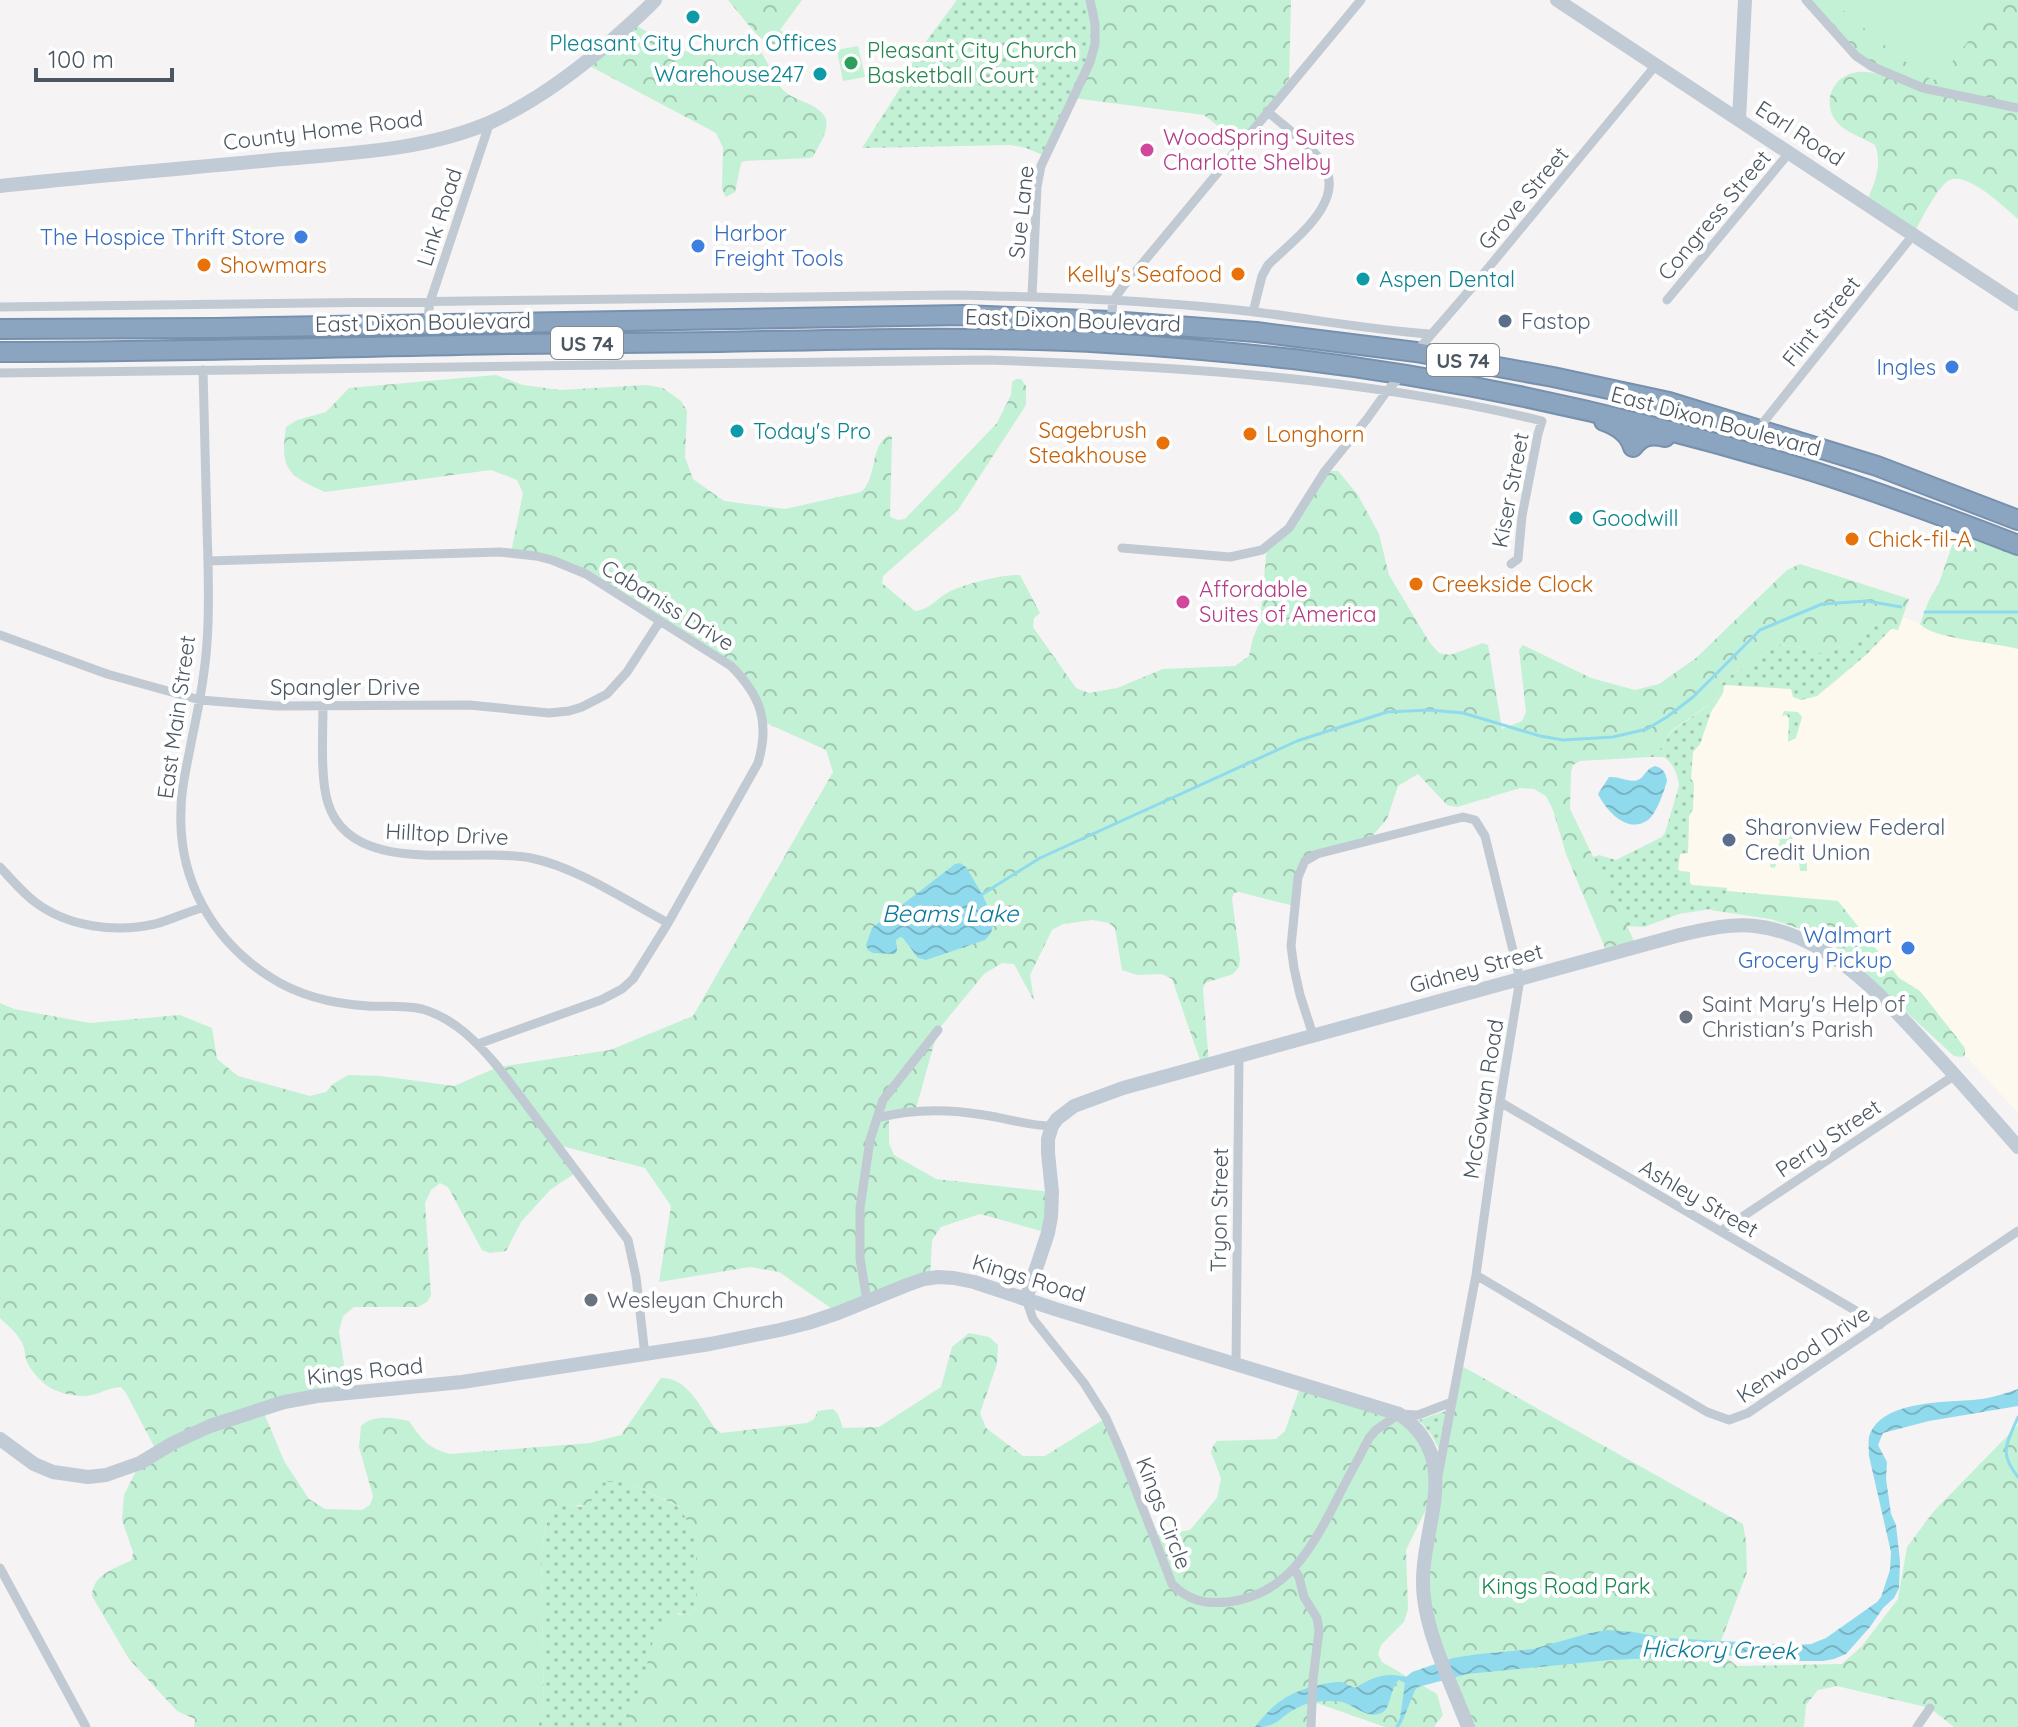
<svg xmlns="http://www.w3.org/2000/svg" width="2018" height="1727" font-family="Quicksand,sans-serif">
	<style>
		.commercial { fill: #fdf9ef }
		.grass { fill: url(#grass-dots) }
		.forest { fill: url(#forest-crowns) }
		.pitch { fill: #c3f1d5 }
		.water { fill: url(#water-waves) }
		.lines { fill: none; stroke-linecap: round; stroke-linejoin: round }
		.stream { stroke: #90daee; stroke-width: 3 }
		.highway-casing { stroke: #7690ad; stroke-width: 22 }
		.street { stroke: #c1cad2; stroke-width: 9 }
		.secondary { stroke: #c1cbd6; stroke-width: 14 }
		.highway { stroke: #8ba5c1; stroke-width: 18 }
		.culture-dot { fill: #0f9aa8; stroke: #fff; stroke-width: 3 }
		.leisure-dot { fill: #2e9e5b; stroke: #fff; stroke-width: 3 }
		.hotel-dot { fill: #d1479c; stroke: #fff; stroke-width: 3 }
		.shop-dot { fill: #3f7fe0; stroke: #fff; stroke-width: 3 }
		.food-dot { fill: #e8710a; stroke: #fff; stroke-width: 3 }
		.service-dot { fill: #5c6f8a; stroke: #fff; stroke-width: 3 }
		.worship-dot { fill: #6b7280; stroke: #fff; stroke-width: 3 }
		.labels { text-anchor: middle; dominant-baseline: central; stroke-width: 8; stroke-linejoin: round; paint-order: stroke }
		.shield { fill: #fff; stroke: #808990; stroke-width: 2 }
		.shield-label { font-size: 20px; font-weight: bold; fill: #4a5661 }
		.culture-label { font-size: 22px; fill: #0d838f; stroke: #fff; text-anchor: start }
		.leisure-label { font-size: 22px; fill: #27864d; stroke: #fff; text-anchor: start }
		.street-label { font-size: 22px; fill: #4a5661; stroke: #fff }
		.hotel-label { font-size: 22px; fill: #b23c85; stroke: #fff; text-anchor: start }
		.shop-label { font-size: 22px; fill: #366cbe; stroke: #fff; text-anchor: end }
		.food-label { font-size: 22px; fill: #c56008; stroke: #fff; text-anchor: start }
		.service-label { font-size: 22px; fill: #4e5e75; stroke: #fff; text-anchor: start }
		.worship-label { font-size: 22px; fill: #5b616d; stroke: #fff; text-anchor: start }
		.park-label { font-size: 22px; fill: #17864f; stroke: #fff }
		.water-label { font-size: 24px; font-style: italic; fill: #0c7c9b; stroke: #fff }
	</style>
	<defs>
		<pattern id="grass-dots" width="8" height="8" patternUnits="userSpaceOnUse" patternTransform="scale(2)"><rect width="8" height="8" fill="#c3f1d5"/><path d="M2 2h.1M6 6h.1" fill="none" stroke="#a0c6b0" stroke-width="1.8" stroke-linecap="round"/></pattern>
		<pattern id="forest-crowns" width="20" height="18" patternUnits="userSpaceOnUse" patternTransform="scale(2)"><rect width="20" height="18" fill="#c3f1d5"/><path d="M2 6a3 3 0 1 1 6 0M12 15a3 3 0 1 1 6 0" fill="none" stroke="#a0c6b0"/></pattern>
		<pattern id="water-waves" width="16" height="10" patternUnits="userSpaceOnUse" patternTransform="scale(2)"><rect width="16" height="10" fill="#90daee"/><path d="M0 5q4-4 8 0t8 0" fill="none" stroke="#78b4c4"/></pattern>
	</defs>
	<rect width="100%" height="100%" fill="#f5f3f3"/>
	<path class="commercial" d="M1903 617 1920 623 1923 628 2018 649V1113L1965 1055V1048L1920 991 1899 978 1838 902 1727 891 1726 887 1692 885 1690 883V872L1680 871 1678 869 1680 854 1688 852 1689 816 1693 809 1694 783 1691 779 1693 752 1700 744 1711 712 1723 693 1725 684 1792 689V695L1830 687 1881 641 1892 628 1898 630Z"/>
	<path class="grass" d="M957 0H1090L1095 44 1045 156 1026 148 1011 145 862 148 906 79 915 56Z
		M1876 625 1892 628 1866 655 1817 696 1801 700 1793 697 1791 689 1724 685 1723 693 1711 712 1700 744 1693 752 1691 779 1694 783 1693 809 1689 816 1688 853 1680 854 1678 869 1680 871 1690 872V883L1692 885 1727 888 1726 898 1717 908 1679 914 1644 927 1626 926 1593 857 1599 855 1616 860 1662 837 1665 833 1679 786C1679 777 1672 760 1663 757 1661 757 1651 757 1649 757L1662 747 1671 732 1717 699 1719 686 1722 681 1778 645 1795 646 1819 653 1851 644Z
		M1784 711 1798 712 1802 717 1796 738 1788 742 1789 719 1787 715 1782 716Z
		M1786 825 1789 827 1795 846 1807 862V871H1800L1799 862 1777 861 1775 868 1770 867 1771 859 1778 855 1781 829Z
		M1446 1411 1440 1451 1431 1434 1419 1420Z
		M603 1482H626L680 1507 696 1537V1607L692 1614 686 1615 678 1613 624 1727H538L544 1707 541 1556C543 1540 545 1505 567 1504 572 1503 576 1506 581 1507L598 1485Z"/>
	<path class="forest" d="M728 0H802L780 30 790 38C783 44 774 47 765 41 755 35 737 10 728 0Z
		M1090 0H1291L1289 85 1240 143 1204 115 1073 98 1095 44Z
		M1806 0H2018V219C2005 208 1966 169 1948 181 1937 188 1920 222 1913 235L1866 203C1874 184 1883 166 1875 145 1865 139 1851 134 1842 127 1819 109 1830 74 1859 72 1869 71 1881 75 1891 76L1871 66Z
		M631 22C648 33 690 59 709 54 722 51 735 36 749 41 764 46 772 79 784 91 795 101 817 103 825 117 831 129 818 146 813 157L809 158 744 161 741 163 735 192 726 197 722 189 723 148 716 133 584 63Z
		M496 375 523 385 560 390 647 385 663 388 681 401 687 411 685 457 693 479 724 501 785 509 861 492C878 477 869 447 889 435L892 437 890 517 898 520 905 519 997 423 1011 395 1012 382 1016 379H1021L1026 386V405L958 510 883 576 882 583 915 611C929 610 937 598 949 592 963 584 1004 574 1020 575L1040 613 1034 618 1033 627 1076 688 1089 693 1117 688 1163 669 1235 666 1249 656 1253 638 1260 621 1267 546 1282 535 1325 471H1338L1358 495 1379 534 1389 575 1430 643 1439 653 1450 655 1483 643 1488 645 1502 729 1522 721 1526 712 1519 650 1523 645 1591 678 1635 690 1659 684 1696 658 1787 570 1800 564 1909 599 1898 630 1876 625 1851 644 1819 653 1795 646 1778 645 1722 681 1719 686 1717 699 1671 731 1662 747 1649 757 1580 761 1573 765 1571 772 1570 809 1637 947 1608 955 1566 854 1553 810 1546 796 1534 789 1520 788 1457 807 1447 805 1418 774 1398 786 1387 819 1367 842 1305 861 1294 906 1239 892 1234 893 1232 898 1240 959 1239 967 1233 974 1205 983 1203 989 1209 1064 1202 1066 1172 979 1162 974 1137 975 1122 970 1115 928 1109 923 1093 920 1063 924 1052 930 1030 975 1034 1001 1014 964 1002 963 984 974 938 1030 915 1112 889 1115V1143L894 1155 936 1179 1052 1192 1048 1233 980 1214 941 1227 932 1240 930 1278 838 1313 779 1272 750 1267 659 1282 671 1206 645 1168 558 1145 577 1172 551 1189 521 1222 506 1251 490 1253 482 1250 448 1187 440 1183 431 1190 425 1203 431 1295 427 1302 418 1307H354L343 1316 339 1331 348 1394 262 1408 284 1461 309 1499 325 1509 362 1510 370 1505 373 1496 359 1447 361 1426C374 1414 393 1418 409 1421 422 1440 428 1448 450 1454L590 1443 621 1435 661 1378C688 1377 701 1409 715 1428L721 1433 807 1423 814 1419 818 1411 833 1409 838 1414 843 1428 879 1427 941 1387 952 1347 969 1333 989 1337 998 1345 997 1364 980 1413 986 1428 1023 1456H1045L1106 1418 1153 1536 1190 1530 1217 1498 1221 1478 1211 1452 1213 1446 1217 1441 1276 1439 1285 1431 1301 1384 1407 1420 1435 1472 1460 1365 1743 1524 1746 1541 1747 1572 1721 1641 1723 1655 1737 1666 1842 1664 1862 1646 1898 1599 1907 1547 1934 1511 2018 1425V1727H1954L1930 1708 1837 1686 1818 1690 1806 1705 1804 1727H1468L1424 1602 1435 1491 1406 1550 1408 1609 1404 1622 1381 1645 1378 1654 1382 1662 1437 1694 1443 1715 1434 1727H1385L1311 1701 1309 1727H624L641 1688 654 1637 668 1615C676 1613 684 1616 692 1614L696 1607V1537L679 1506 626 1482H604L598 1485 590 1504C580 1507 573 1503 565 1505 544 1509 543 1539 541 1556L544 1707 538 1727H194L195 1719 177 1711 129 1659 92 1596C93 1574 114 1569 132 1560L133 1552 122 1520 124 1495 140 1463 157 1452 126 1393 121 1387C108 1387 97 1396 85 1396 59 1395 42 1388 28 1364 24 1357 26 1348 21 1341 16 1332 7 1325 0 1318V1003L14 1009 90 1023 180 1015 212 1028 217 1059 238 1076 310 1096 326 1092 333 1084 348 1075 380 1076 454 1086 498 1067 610 1050 693 1016 833 772 826 750 764 722 742 678 586 574 511 553 523 493 517 480 491 470 325 492C287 475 280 469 286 427L297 420 326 412 349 388Z
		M1965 533 2018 552V649C1994 642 1936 640 1920 624L1929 600 1939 583 1954 540 1956 536Z
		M1727 891 1838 901 1899 978 1920 991 1965 1048V1055L1961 1057 1954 1056 1825 937 1770 919 1710 910C1720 907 1726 900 1727 891Z"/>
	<path class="pitch" d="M1847 0H2000L1939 79 1932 80 1900 58 1840 8Z
		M858 46 865 77 843 81 837 50Z"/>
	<path class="water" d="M1655 766C1663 768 1666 773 1667 781 1664 791 1657 813 1648 820 1627 835 1606 810 1598 794L1609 777C1618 776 1632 783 1638 780 1646 776 1644 770 1655 766Z
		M960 863 966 867C974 881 996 913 992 929 991 934 989 935 985 940L926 960 918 958 903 938 900 937 896 940 897 951 895 954 873 953 868 950 866 945 872 928 955 864Z
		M2018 1389V1406L1929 1421 1883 1433 1878 1445 1887 1462 1886 1479 1891 1514 1896 1525 1900 1561 1899 1588 1894 1598 1883 1608 1870 1627 1846 1654 1834 1659 1823 1661H1789L1723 1655 1610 1660 1467 1674 1418 1687 1415 1690 1402 1722 1399 1727H1395L1400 1718 1405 1683 1399 1680C1390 1688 1391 1707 1383 1712 1368 1721 1355 1705 1342 1702 1329 1700 1310 1701 1299 1707 1278 1717 1280 1727 1255 1727 1277 1697 1300 1687 1336 1682H1342L1355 1688C1374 1677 1383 1672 1406 1677L1412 1672 1453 1658 1479 1654 1533 1649 1590 1633 1608 1630 1633 1632 1667 1638 1795 1645 1811 1644 1826 1638 1877 1602 1881 1597 1890 1570 1891 1552 1869 1456C1869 1450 1868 1443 1869 1437 1881 1398 1950 1403 1982 1399 1994 1397 2007 1393 2018 1389Z"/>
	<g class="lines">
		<path class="stream" d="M1925 612H2018
			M981 895 1040 858 1297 741 1387 712 1430 710 1463 713 1540 736 1563 740 1613 737 1647 729 1667 717 1693 697 1760 630 1822 604 1867 601 1901 607
			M2018 1417C2007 1444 1998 1452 2018 1477"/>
		<defs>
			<path id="highway" d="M0 329 216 328 963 315 1111 321 1256 332 1416 352 1553 377 1669 402 1877 466 2018 520
				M0 352C171 352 342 347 514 344 582 343 651 343 719 342 825 340 931 337 1037 340 1123 342 1209 350 1293 359 1470 380 1645 420 1815 472 1883 494 1951 519 2018 545
				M1604 421C1618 426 1629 433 1633 447 1642 435 1651 434 1665 437"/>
		</defs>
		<use href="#highway" class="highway-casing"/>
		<path class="street" d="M1806 0 1856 56 1871 66 1923 88 2018 108
			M1032 296 1037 187 1041 166 1090 62 1095 44V24L1090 0
			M1667 300 1789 153
			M0 307 951 295C1052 297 1154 300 1255 312 1313 319 1372 330 1430 334
			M1253 312 1262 276 1268 265C1294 239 1353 198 1319 158 1305 141 1284 126 1267 111
			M1111 321 1113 301 1122 288 1361 0
			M427 324 430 302 490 122
			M1417 351 1475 284 1656 65
			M203 370C204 422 206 475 207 527 208 565 210 604 207 642 205 675 199 706 192 738 188 762 181 785 181 810 178 879 212 940 270 977 299 996 335 1004 368 1006 386 1007 405 1005 422 1009 454 1018 478 1043 498 1067L628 1240 636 1277 645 1355
			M0 373 987 360C1171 366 1363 377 1542 421L1538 434 1522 516 1518 559 1511 564
			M1758 429 1913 235
			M1122 548 1230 557 1262 550 1289 528 1325 471 1367 419 1387 391 1402 375
			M208 561 500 552 536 556 552 560 586 574 731 666C761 696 770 722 758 763L668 923 633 979 622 989 601 1000 478 1044
			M0 635 107 674 200 700 276 706 469 705 549 713 569 711 582 707 607 694 627 672 660 621
			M323 706C323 733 320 779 328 803 351 879 471 846 531 858 576 867 627 901 668 923
			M0 867C11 879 22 892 35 902 68 927 115 933 155 924 171 920 186 912 202 908
			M1313 1035 1300 995 1294 968 1291 946 1298 877 1305 861 1317 854 1463 817 1475 820 1485 836 1520 979 1500 1102 1476 1275 1438 1476
			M1500 1102 1880 1325
			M877 1118C911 1109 949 1109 984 1115 1006 1118 1029 1126 1052 1126
			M1721 1231 1955 1075
			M1476 1275 1707 1412 1729 1420 1748 1413 2018 1231
			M1026 1299 1033 1319 1084 1383 1106 1418 1121 1452 1172 1584C1189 1601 1204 1604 1228 1602 1285 1596 1312 1549 1335 1503 1346 1481 1358 1460 1369 1438L1376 1430 1399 1414 1418 1415 1452 1402
			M867 1301 860 1258V1208L870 1140 883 1100 938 1030
			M1236 1365 1239 1056
			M0 1568 86 1727
			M1294 1569 1299 1577 1304 1597 1317 1618 1319 1631 1313 1679 1311 1727
			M1917 1727 1930 1708"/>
		<path class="secondary" d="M1557 0 2018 304
			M1739 120 1745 0
			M0 186C94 176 189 168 283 159 352 153 427 150 491 122 539 100 581 68 620 33 632 22 644 12 655 0
			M1026 1299 1048 1233 1051 1217 1052 1192 1048 1153V1139L1052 1126 1057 1119 1074 1106 1123 1088 1676 936C1702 930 1729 923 1755 926 1827 934 1882 996 1928 1046 1959 1079 1988 1113 2018 1147
			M0 1439 34 1464 53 1472 88 1477 106 1475 140 1463 173 1443 210 1426 284 1402 317 1396 462 1382 710 1344 780 1330 808 1323 838 1313 907 1285 924 1279 938 1277 954 1278 974 1282 1055 1309 1399 1414C1469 1462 1415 1533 1424 1598 1429 1641 1453 1687 1468 1727"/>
		<use href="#highway" class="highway"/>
	</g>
	<g class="culture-dot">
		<circle cx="693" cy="17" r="8"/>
		<circle cx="820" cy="74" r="8"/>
		<circle cx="1363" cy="279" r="8"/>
		<circle cx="737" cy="431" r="8"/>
		<circle cx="1576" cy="518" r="8"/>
	</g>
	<circle class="leisure-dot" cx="851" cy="63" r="8"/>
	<g class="hotel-dot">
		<circle cx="1147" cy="150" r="8"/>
		<circle cx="1183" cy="602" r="8"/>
	</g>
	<g class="shop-dot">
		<circle cx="301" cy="237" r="8"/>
		<circle cx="698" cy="246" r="8"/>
		<circle cx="1952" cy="367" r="8"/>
		<circle cx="1908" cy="948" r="8"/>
	</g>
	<g class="food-dot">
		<circle cx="204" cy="265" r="8"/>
		<circle cx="1238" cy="274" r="8"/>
		<circle cx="1250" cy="434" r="8"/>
		<circle cx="1163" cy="443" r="8"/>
		<circle cx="1852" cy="539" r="8"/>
		<circle cx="1416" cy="584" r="8"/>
	</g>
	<g class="service-dot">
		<circle cx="1505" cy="321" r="8"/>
		<circle cx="1729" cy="840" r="8"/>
	</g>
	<g class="worship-dot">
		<circle cx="1686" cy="1017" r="8"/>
		<circle cx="591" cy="1300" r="8"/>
	</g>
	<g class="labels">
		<g class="shield">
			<rect x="551" y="327" width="72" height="32" rx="6"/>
			<rect x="1427" y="344" width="72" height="32" rx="6"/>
		</g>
		<g class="shield-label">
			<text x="587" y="343">US 74</text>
			<text x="1463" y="360">US 74</text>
		</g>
		<g class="culture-label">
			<text x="693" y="43" text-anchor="middle">Pleasant City Church Offices</text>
			<text x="804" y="74" text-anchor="end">Warehouse247</text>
			<text x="1379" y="279">Aspen Dental</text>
			<text x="753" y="431">Today's Pro</text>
			<text x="1592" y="518">Goodwill</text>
		</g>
		<g class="leisure-label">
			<text x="867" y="50">Pleasant City Church<tspan x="867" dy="25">Basketball Court</tspan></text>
		</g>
		<g class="street-label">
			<text transform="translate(323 130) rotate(-7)">County Home Road</text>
			<text transform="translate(1800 133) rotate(33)">Earl Road</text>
			<text transform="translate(1523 198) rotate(-50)">Grove Street</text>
			<text transform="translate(1021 212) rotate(-84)">Sue Lane</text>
			<text transform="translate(1714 215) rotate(-50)">Congress Street</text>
			<text transform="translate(439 217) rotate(-72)">Link Road</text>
			<text transform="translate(1073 320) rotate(2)">East Dixon Boulevard</text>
			<text transform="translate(1821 321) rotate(-51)">Flint Street</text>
			<text transform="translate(423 322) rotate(-1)">East Dixon Boulevard</text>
			<text transform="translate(1716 421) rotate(15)">East Dixon Boulevard</text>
			<text transform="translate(1510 490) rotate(-79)">Kiser Street</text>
			<text transform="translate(668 605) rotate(32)">Cabaniss Drive</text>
			<text x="345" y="687">Spangler Drive</text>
			<text transform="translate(176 717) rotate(-82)">East Main Street</text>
			<text transform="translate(447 834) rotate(3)">Hilltop Drive</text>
			<text transform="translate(1476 968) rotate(-15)">Gidney Street</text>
			<text transform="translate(1483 1099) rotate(-81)">McGowan Road</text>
			<text transform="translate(1828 1138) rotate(-34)">Perry Street</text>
			<text transform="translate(1699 1198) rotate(30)">Ashley Street</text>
			<text transform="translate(1219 1210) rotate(-89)">Tryon Street</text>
			<text transform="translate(1029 1278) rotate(17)">Kings Road</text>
			<text transform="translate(1803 1354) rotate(-34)">Kenwood Drive</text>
			<text transform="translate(365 1371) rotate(-6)">Kings Road</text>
			<text transform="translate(1164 1513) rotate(69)">Kings Circle</text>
		</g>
		<g class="hotel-label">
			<text x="1163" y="137">WoodSpring Suites<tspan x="1163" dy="25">Charlotte Shelby</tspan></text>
			<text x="1199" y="589">Affordable<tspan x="1199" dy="25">Suites of America</tspan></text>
		</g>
		<g class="shop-label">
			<text x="714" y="233" text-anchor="start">Harbor<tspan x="714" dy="25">Freight Tools</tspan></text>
			<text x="285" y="237">The Hospice Thrift Store</text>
			<text x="1936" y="367">Ingles</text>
			<text x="1892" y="935">Walmart<tspan x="1892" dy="25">Grocery Pickup</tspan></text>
		</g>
		<g class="food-label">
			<text x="220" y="265">Showmars</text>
			<text x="1222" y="274" text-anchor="end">Kelly's Seafood</text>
			<text x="1147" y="430" text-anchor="end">Sagebrush<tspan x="1147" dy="25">Steakhouse</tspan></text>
			<text x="1266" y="434">Longhorn</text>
			<text x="1868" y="539">Chick-fil-A</text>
			<text x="1432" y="584">Creekside Clock</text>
		</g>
		<g class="service-label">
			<text x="1521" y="321">Fastop</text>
			<text x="1745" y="827">Sharonview Federal<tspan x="1745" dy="25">Credit Union</tspan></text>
		</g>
		<g class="worship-label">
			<text x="1702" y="1004">Saint Mary's Help of<tspan x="1702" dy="25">Christian's Parish</tspan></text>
			<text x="607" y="1300">Wesleyan Church</text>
		</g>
		<g class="park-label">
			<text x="1566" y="1586">Kings Road Park</text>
		</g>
		<g class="water-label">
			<text x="950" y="913">Beams Lake</text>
			<text transform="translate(1719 1649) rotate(1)">Hickory Creek</text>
		</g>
	</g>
	<path d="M36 68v12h136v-12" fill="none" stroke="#4a5661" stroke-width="4"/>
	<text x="48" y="68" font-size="24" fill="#4a5661" stroke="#ffffff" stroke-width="6" paint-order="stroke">100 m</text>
</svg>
